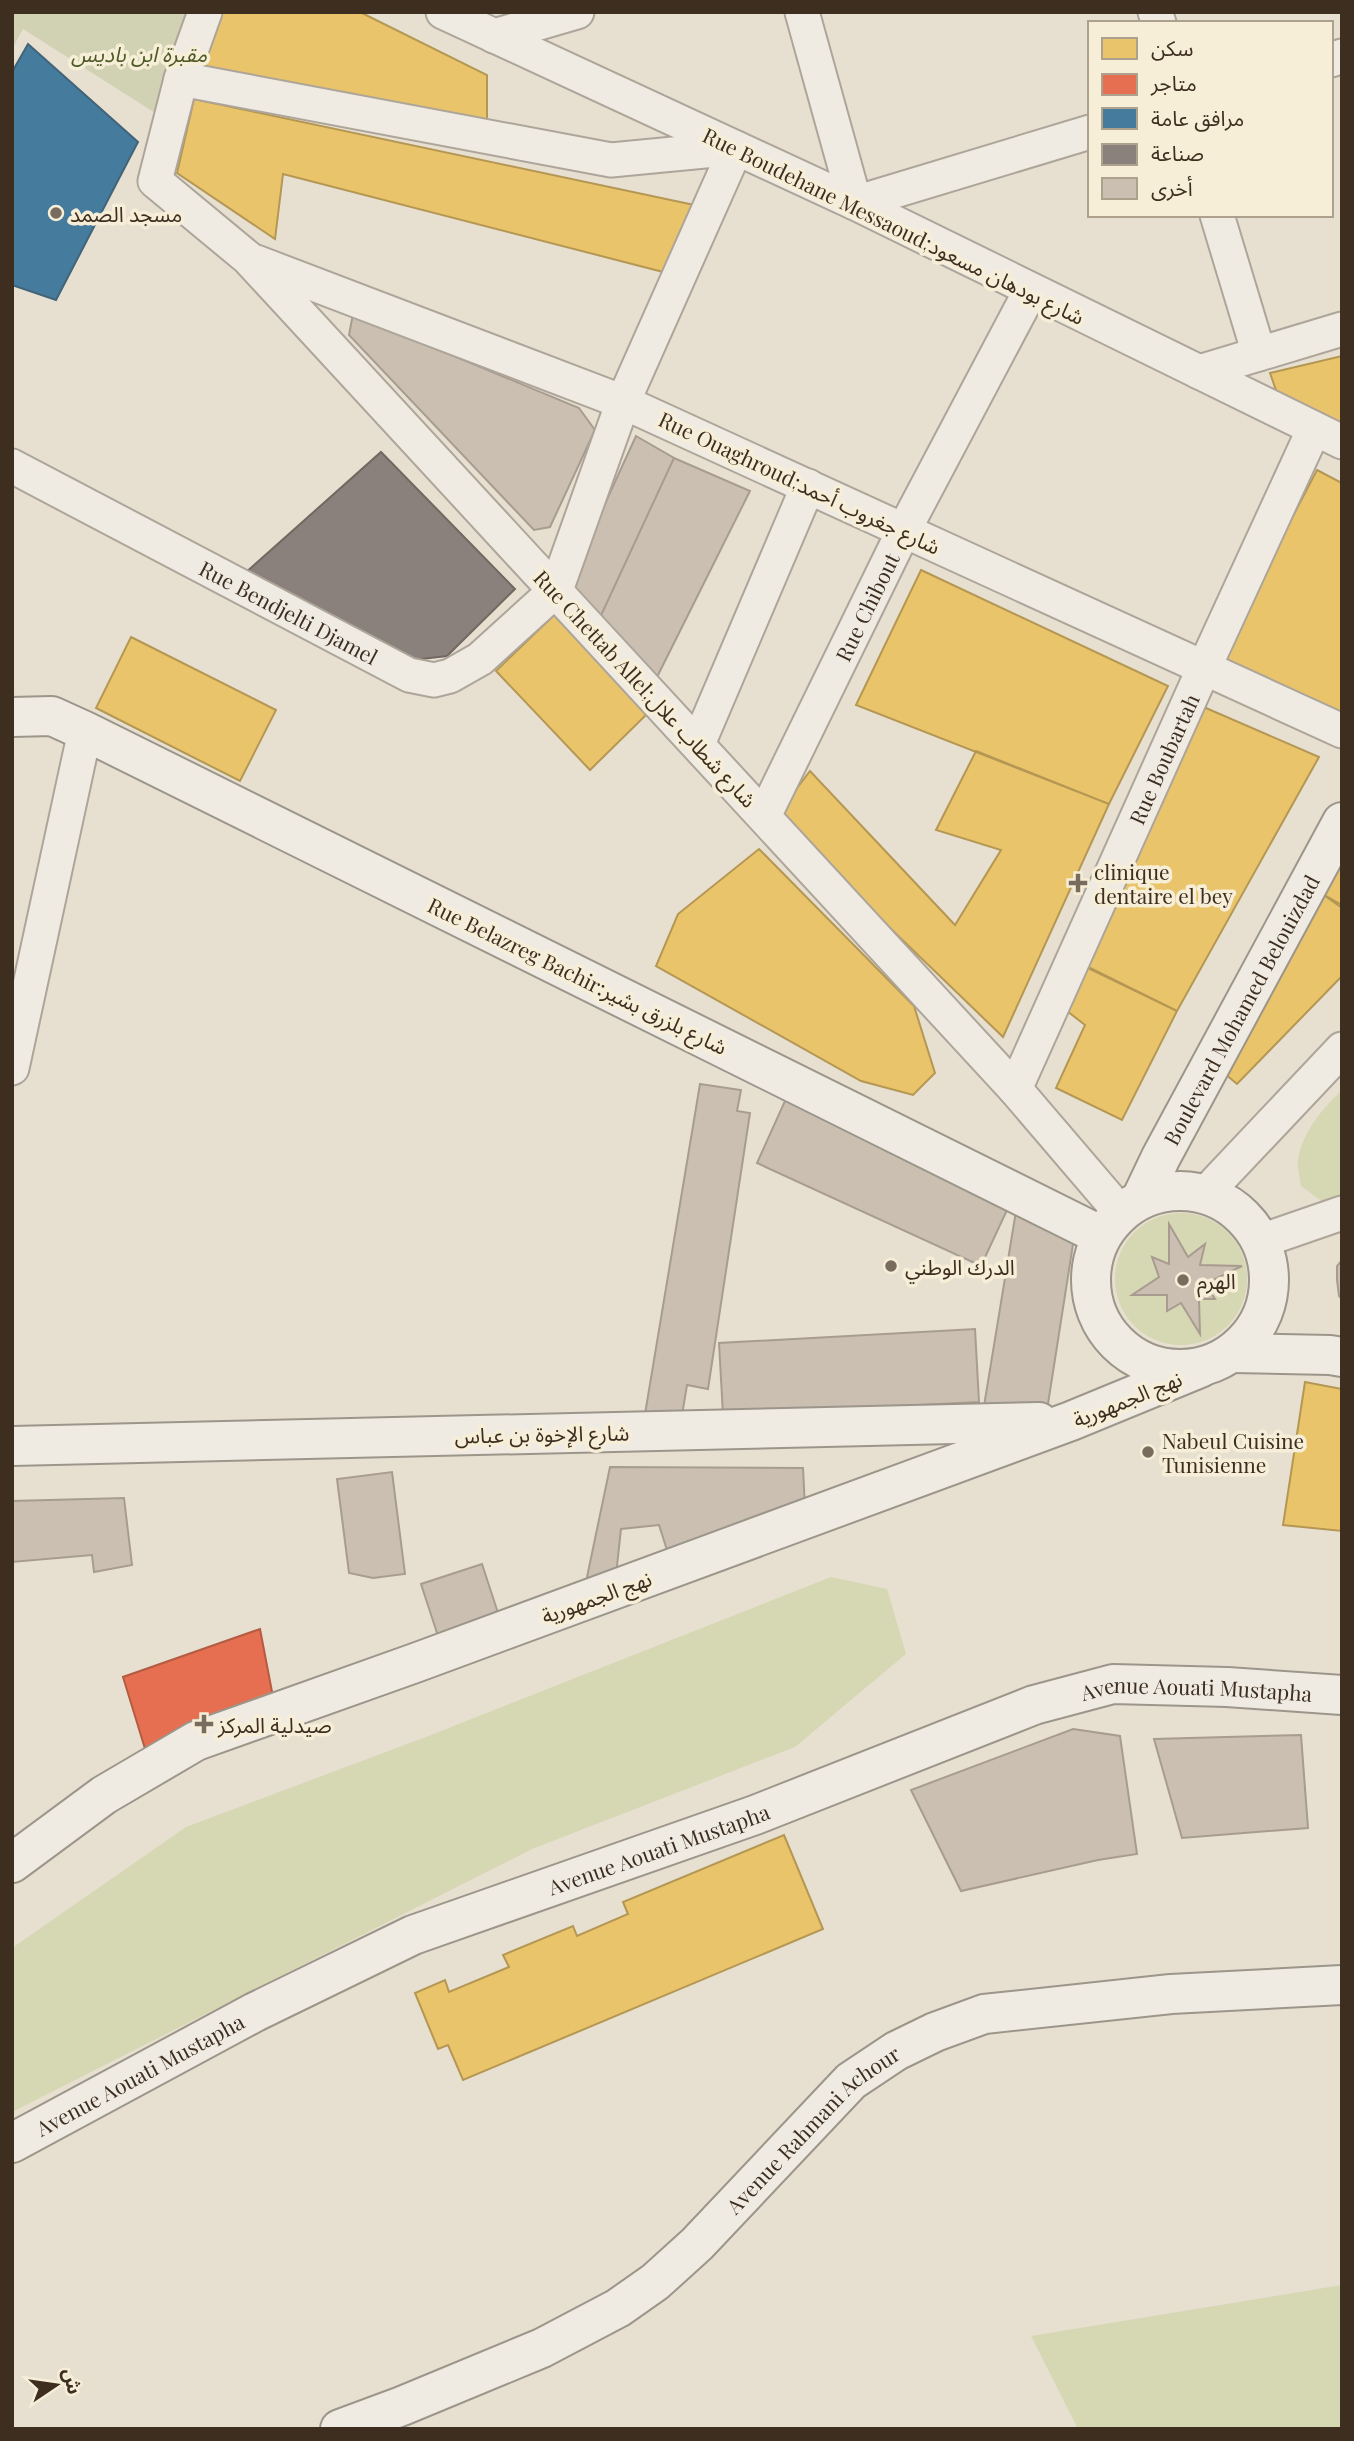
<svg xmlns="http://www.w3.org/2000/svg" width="1354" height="2441" font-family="'Playfair Display','Noto Sans Arabic',serif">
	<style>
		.green { fill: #d6d7b3 }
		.cemetery { fill: #d1d1b3 }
		.homes { fill: #e9c46a; stroke: #b59754; stroke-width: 2 }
		.shops { fill: #e76f51; stroke: #b45c42; stroke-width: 2 }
		.public { fill: #457b9d; stroke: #436478; stroke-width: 2 }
		.industry { fill: #8a817c; stroke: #736860; stroke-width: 2 }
		.building { fill: #cbbfb2; stroke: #a89c90; stroke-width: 2 }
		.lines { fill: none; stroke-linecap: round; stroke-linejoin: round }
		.street-casing { stroke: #ada599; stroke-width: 37 }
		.secondary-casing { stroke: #9c958a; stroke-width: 42 }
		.street { stroke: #efebe3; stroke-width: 33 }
		.secondary { stroke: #efebe3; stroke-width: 38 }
		.poi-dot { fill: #786c5e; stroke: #f7eed8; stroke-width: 2.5 }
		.labels { text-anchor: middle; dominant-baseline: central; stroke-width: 7; stroke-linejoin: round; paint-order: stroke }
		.park-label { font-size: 21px; font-style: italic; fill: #4d5a26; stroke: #f7eed8 }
		.poi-label { font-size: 21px; fill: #3d2e20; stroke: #f7eed8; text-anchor: start }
		.street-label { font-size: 21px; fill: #3d2e20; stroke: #f7eed8 }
	</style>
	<rect width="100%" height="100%" fill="#e7e0d1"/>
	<path class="green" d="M1342 1090V1201L1327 1205 1301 1186C1300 1178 1297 1167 1298 1159 1303 1131 1323 1108 1342 1090Z
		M1115 1279a66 66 0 1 1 132 0a66 66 0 1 1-132 0Z
		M831 1577 887 1589 906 1654 795 1747 532 1849 12 2112V1948L186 1827 431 1735Z
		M1342 2285V2429H1078L1031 2336Z"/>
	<path class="cemetery" d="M12 12H197L160 116 23 29 12 49Z"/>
	<path class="homes" d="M213 12H360L487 75V123L193 71Z
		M194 99 699 206 667 273 283 174 275 239 177 173Z
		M1342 356V427L1279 399 1270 373Z
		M1317 470 1342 483V713L1219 658Z
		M921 570 1168 686 1109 804 856 705Z
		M554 615 648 713 590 770 496 671Z
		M131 637 276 710 240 781 96 708Z
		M1199 705 1319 757 1177 1011 1082 964Z
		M976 751 1109 804 1003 1037 775 817 810 771 955 925 1001 850 936 830Z
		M759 849 914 1006 935 1073 913 1095 861 1081 656 966 678 914Z
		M1342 855V905L1319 892Z
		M1321 893 1342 908V976L1237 1084 1224 1073Z
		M1088 968 1177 1011 1122 1120 1056 1088 1085 1025 1067 1011Z
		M1305 1382 1342 1389V1531L1283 1525Z
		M784 1835 823 1929 463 2080 448 2045 438 2049 415 1993 445 1980 449 1992 509 1967 503 1955 573 1926 577 1936 628 1914 623 1902Z"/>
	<path class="shops" d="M260 1629 274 1702 146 1752 123 1677Z"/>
	<path class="public" d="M28 44 138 142 56 300 12 285V72Z"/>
	<path class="industry" d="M381 452 515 589 447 656 413 660 244 574Z"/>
	<path class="building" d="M353 314 579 408 595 430 550 527 534 530 349 335Z
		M636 436 674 458 597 624 567 587Z
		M674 458 750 491 655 681 597 624Z
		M700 1084 741 1090 737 1111 750 1113 708 1389 687 1385 681 1421 645 1414Z
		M789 1092 1014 1195 981 1266 757 1163Z
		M1018 1199 1076 1225 1048 1404 984 1406Z
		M1169 1224 1188 1257 1205 1244 1200 1265 1242 1266 1205 1284 1215 1299H1199L1200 1334 1181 1303 1167 1311V1295H1132L1159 1277 1152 1257 1169 1264Z
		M1342 1260V1299L1339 1296 1337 1280V1266Z
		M975 1329 979 1402 723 1415 719 1343Z
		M610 1467 803 1468 805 1508 667 1550 659 1525 621 1529 616 1575 591 1582 587 1577Z
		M392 1472 405 1574 373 1578 349 1573 337 1479Z
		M124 1498 132 1565 94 1572 92 1555 12 1562V1501Z
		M482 1564 499 1616 438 1636 421 1584Z
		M1073 1729 1120 1736 1137 1854 1098 1860 961 1891 911 1790Z
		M1301 1735 1308 1828 1182 1838 1154 1739Z"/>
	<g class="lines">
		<defs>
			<g id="street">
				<path d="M205 12 181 79 155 181 248 258 1015 1089 1121 1213"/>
				<path d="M443 12 855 203 1342 442"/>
				<path d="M802 12 855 203 1090 132"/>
				<path d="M1155 12 1159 23"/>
				<path d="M494 36 577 12"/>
				<path d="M1331 60 1342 56"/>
				<path d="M1217 215 1259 354"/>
				<path d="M256 262 623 402 1342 731"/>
				<path d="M1199 372 1342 329"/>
				<path id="s1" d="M12 466 409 675 434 680 450 676 480 659 556 590 623 402 736 148 611 160 181 79"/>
				<path d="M698 744 808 486"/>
				<path id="s2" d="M764 816 904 530 1031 290"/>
				<path d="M12 1068 85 731"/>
				<path id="s3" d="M1015 1089 1204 668 1314 429"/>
				<path d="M1205 1194 1342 1049"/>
				<path d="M1261 1241 1342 1213"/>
			</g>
			<g id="secondary">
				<path d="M12 717 52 716 85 731 1102 1236"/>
				<circle cx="1180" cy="1280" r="89"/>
				<path id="s4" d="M1141 1199 1161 1157 1342 822"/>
				<path d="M1233 1353 1330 1355 1342 1357"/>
				<path d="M12 1446 1039 1422"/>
				<path d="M12 1863 104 1795 196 1741 415 1663 1071 1421 1200 1368"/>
				<path id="s5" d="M12 2143 255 2012 413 1935 755 1815 1034 1705 1113 1684 1227 1687 1342 1695"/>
				<path id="s6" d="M340 2429 402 2406 542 2348 618 2308 655 2282 697 2244 851 2081 896 2051 935 2032 984 2014 1171 1994 1342 1985"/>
			</g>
		</defs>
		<use href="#street" class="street-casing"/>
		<use href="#secondary" class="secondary-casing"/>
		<use href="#street" class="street"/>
		<use href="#secondary" class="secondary"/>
	</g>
	<g class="poi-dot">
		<circle cx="56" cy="213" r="7"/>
		<path d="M1074.5 872.5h7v7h7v7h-7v7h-7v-7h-7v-7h7z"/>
		<circle cx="891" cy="1266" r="7"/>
		<circle cx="1183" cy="1280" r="7"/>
		<circle cx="1148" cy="1452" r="7"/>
		<path d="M200.5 1713.5h7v7h7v7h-7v7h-7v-7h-7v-7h7z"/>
	</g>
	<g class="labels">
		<g class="park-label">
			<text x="139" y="53">مقبرة ابن باديس</text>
		</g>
		<g class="poi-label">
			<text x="70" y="213">مسجد الصمد</text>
			<text x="1094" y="871">clinique<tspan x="1094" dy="24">dentaire el bey</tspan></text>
			<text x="905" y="1266">الدرك الوطني</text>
			<text x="1197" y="1280">الهرم</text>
			<text x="1162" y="1440">Nabeul Cuisine<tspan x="1162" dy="24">Tunisienne</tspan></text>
			<text x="218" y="1724">صيدلية المركز</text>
		</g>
		<g class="street-label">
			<text transform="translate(894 225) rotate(26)">Rue Boudehane Messaoud;شارع بودهان مسعود</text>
			<text transform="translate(800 482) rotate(25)">Rue Ouaghroud;شارع جغروب أحمد</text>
			<text stroke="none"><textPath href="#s2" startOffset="233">Rue Chibout</textPath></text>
			<text stroke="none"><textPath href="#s1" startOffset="313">Rue Bendjelti Djamel</textPath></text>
			<text transform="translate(646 688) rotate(47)">Rue Chettab Allel;شارع شطاب علال</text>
			<text stroke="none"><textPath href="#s3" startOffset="362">Rue Boubartah</textPath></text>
			<text transform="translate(578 975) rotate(26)">Rue Belazreg Bachir;شارع بلزرق بشير</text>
			<text stroke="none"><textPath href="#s4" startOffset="214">Boulevard Mohamed Belouizdad</textPath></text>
			<text transform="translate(1127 1398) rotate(-22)">نهج الجمهورية</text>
			<text transform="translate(542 1433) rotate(-1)">شارع الإخوة بن عباس</text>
			<text transform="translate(596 1596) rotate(-20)">نهج الجمهورية</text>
			<text stroke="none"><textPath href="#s5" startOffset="1279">Avenue Aouati Mustapha</textPath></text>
			<text stroke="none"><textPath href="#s5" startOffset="712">Avenue Aouati Mustapha</textPath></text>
			<text stroke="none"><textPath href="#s5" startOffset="145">Avenue Aouati Mustapha</textPath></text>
			<text stroke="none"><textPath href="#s6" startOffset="569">Avenue Rahmani Achour</textPath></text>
		</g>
	</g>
	<rect width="1354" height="2441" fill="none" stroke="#3d2e20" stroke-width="28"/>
	<rect x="1088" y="21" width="245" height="196" fill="#f7eed8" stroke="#ada18e" stroke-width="2"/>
	<rect x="1102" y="38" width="35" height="21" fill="#e9c46a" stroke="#ada18e" stroke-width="2"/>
	<text x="1151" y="56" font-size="21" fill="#3d2e20">سكن</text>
	<rect x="1102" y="74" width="35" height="21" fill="#e76f51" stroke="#ada18e" stroke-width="2"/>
	<text x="1151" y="91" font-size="21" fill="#3d2e20">متاجر</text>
	<rect x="1102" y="108" width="35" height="21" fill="#457b9d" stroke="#ada18e" stroke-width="2"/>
	<text x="1151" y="126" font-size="21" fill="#3d2e20">مرافق عامة</text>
	<rect x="1102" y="144" width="35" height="21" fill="#8a817c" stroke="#ada18e" stroke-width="2"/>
	<text x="1151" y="161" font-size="21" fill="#3d2e20">صناعة</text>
	<rect x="1102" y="178" width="35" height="21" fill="#cbbfb2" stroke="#ada18e" stroke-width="2"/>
	<text x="1151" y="196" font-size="21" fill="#3d2e20">أخرى</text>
	<g transform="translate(56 2385) rotate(77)" stroke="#f7eed8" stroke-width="5" paint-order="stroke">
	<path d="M0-5L12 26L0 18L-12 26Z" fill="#3d2e20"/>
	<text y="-10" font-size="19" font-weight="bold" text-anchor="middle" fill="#3d2e20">ش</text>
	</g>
</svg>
